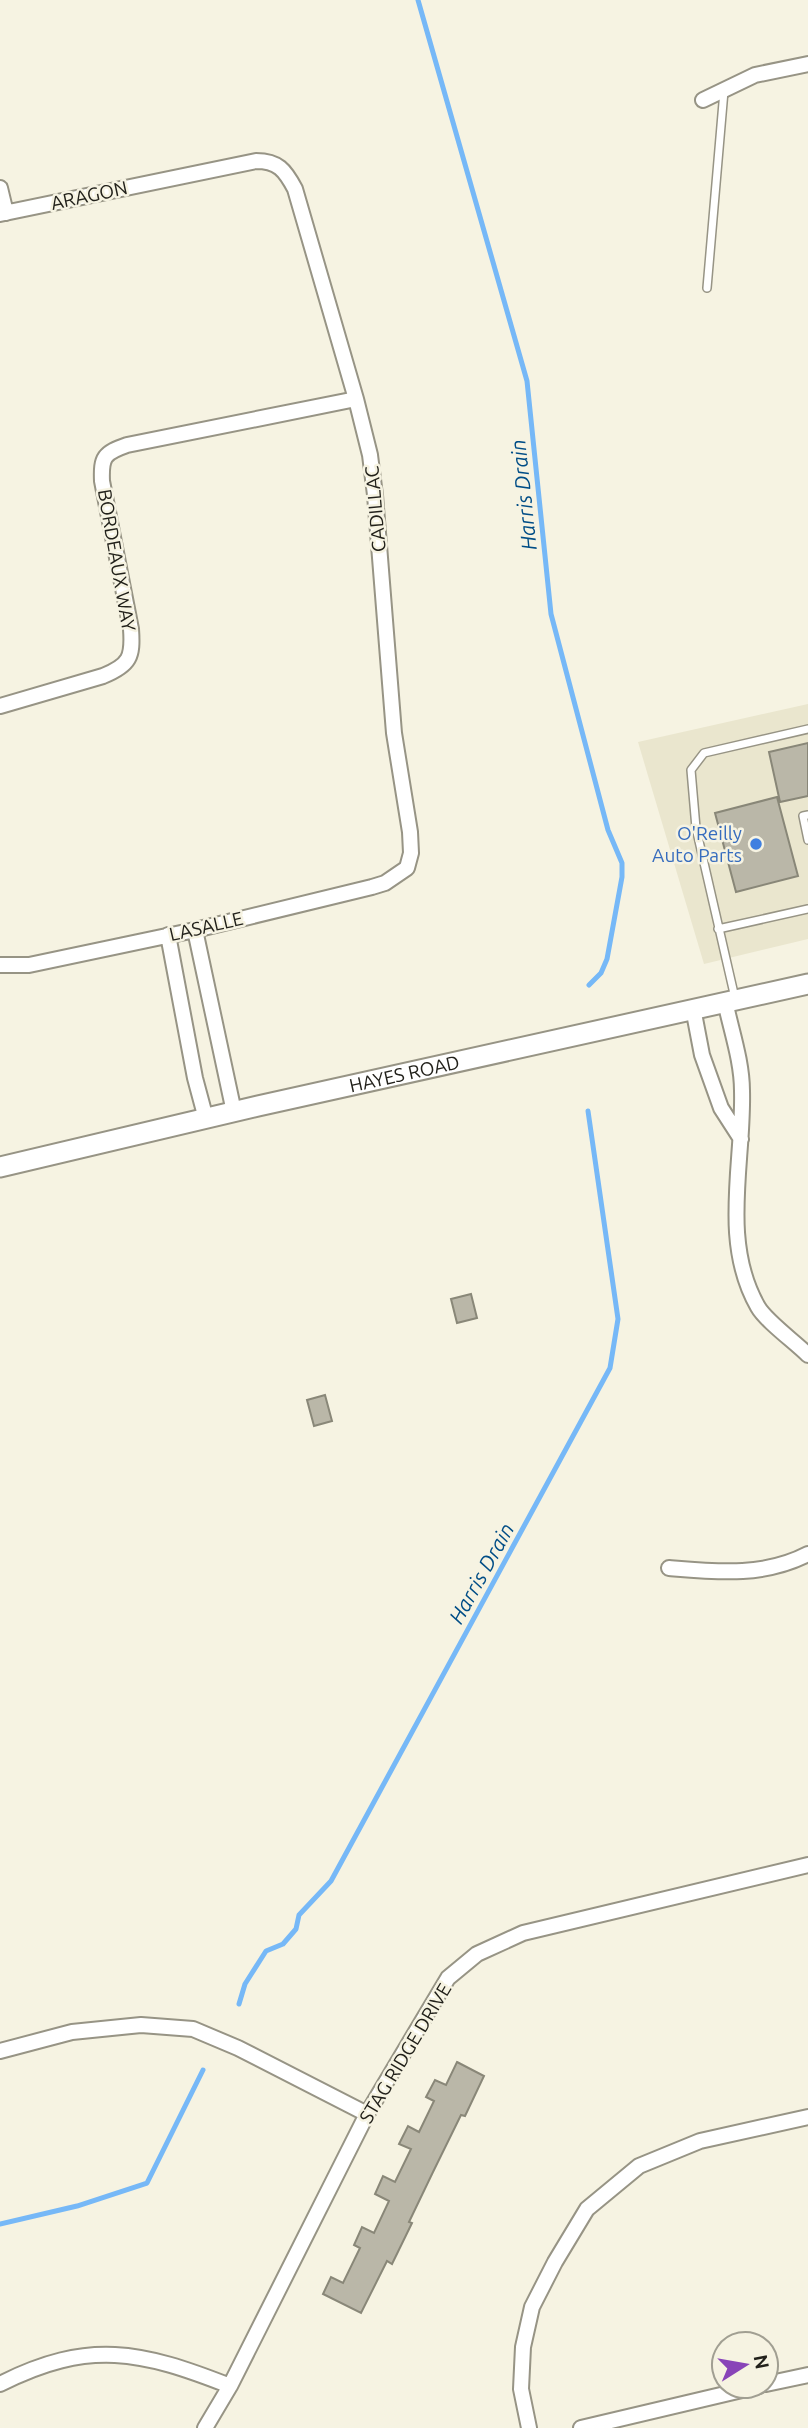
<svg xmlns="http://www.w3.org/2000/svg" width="808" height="2428" font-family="Ubuntu,sans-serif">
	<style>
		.built { fill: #eae6ce }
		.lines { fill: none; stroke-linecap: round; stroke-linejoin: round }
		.stream { stroke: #76b8f7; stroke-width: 5 }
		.building { fill: #bab7a8; stroke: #898778; stroke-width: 2 }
		.lane-casing { stroke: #979485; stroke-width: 10 }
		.street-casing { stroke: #979485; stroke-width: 18 }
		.secondary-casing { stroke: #979485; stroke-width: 23 }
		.lane { stroke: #fff; stroke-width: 7 }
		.street { stroke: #fff; stroke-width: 14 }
		.secondary { stroke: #fff; stroke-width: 19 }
		.shop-dot { fill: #3f7fe0; stroke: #f6f3e2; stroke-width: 2.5 }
		.labels { text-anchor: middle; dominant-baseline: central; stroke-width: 5; stroke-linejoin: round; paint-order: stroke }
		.street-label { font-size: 19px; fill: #22211b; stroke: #f6f3e2 }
		.shop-label { font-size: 19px; fill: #366cbe; stroke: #f6f3e2; text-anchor: end }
		.water-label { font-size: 21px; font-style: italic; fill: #004d86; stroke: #f6f3e2 }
	</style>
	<rect width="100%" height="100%" fill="#f6f3e2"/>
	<path class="built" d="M808 704V939L704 964 638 742Z"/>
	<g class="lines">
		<path class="stream" d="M418 0 527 381 551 614 608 830 622 863V877L607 959 601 973 589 985
			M239 2004 245 1984 266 1951 283 1944 296 1929 299 1915 331 1881 610 1368 618 1319 588 1111
			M0 2224 77 2206 147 2183 203 2070"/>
	</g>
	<path class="building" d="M808 743V796L780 802 769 752Z
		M777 797 798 876 736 892 715 813Z
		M471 1294 477 1318 457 1323 451 1299Z
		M325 1395 332 1421 314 1426 307 1400Z
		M457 2062 484 2076 465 2116 461 2115 433 2172 409 2222 412 2223 392 2264 387 2261 361 2313 323 2294 331 2277 343 2283 360 2248 354 2245 362 2227 374 2233 389 2201 375 2194 383 2176 395 2182 411 2149 399 2144 408 2126 419 2132 434 2101 426 2097 435 2080 446 2085Z"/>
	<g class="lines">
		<defs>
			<path id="lane" d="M707 288 724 91
				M808 815 803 816 808 840
				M718 929 808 909
				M735 998 696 828 691 770 704 753 808 729"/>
			<path id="street" d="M703 100 755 75 808 64
				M0 188 6 213
				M0 214 256 161C278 161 285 170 295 189L356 399 370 455 375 495 394 733 410 832 411 853 407 868 385 883 372 887 195 930 29 965H0
				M0 706 103 676C130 665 133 657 131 629L102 481C101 457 104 453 127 445L356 399
				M195 930 234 1112
				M168 935 195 1078 206 1119
				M725 1001C731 1030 742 1061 742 1091 744 1162 720 1241 758 1307 766 1321 795 1342 808 1355
				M693 1008 702 1055 721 1108 741 1139
				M669 1568C717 1572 764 1577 808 1554
				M0 2051 72 2032 141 2025 193 2029 238 2048 367 2114
				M0 2384C89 2339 141 2351 230 2386
				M766 2384 808 2375
				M205 2428 230 2386 367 2114 448 1978 477 1954 523 1933 808 1865
				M529 2428 521 2389 523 2347 532 2307 555 2262 587 2209 639 2166 700 2141 808 2117
				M581 2428 759 2386"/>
			<g id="secondary">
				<path id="s1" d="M0 1167 258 1106 808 984"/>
			</g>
		</defs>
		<use href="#lane" class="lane-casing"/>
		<use href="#street" class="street-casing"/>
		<use href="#secondary" class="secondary-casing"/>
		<use href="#lane" class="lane"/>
		<use href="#street" class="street"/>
		<use href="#secondary" class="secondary"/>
	</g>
	<circle class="shop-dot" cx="756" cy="844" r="7"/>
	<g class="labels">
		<g class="street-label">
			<text transform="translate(89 195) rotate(-12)">ARAGON</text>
			<text transform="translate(375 509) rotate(-95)">CADILLAC</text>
			<text transform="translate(117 560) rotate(80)">BORDEAUX WAY</text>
			<text transform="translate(206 926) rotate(-13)">LASALLE</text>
			<text stroke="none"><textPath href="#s1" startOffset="415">HAYES ROAD</textPath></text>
			<text transform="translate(405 2053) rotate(-59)">STAG RIDGE DRIVE</text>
		</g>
		<g class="shop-label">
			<text x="742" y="833">O'Reilly<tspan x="742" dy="22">Auto Parts</tspan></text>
		</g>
		<g class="water-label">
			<text transform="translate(523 495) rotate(-96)">Harris Drain</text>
			<text transform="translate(481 1573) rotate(-61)">Harris Drain</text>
		</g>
	</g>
	<g transform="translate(745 2365) rotate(79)"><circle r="33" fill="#f6f3e2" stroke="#a19f92" stroke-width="2"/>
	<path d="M0-5L12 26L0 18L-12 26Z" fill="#8844b8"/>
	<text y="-10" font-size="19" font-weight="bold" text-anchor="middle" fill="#22211b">N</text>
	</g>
</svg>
